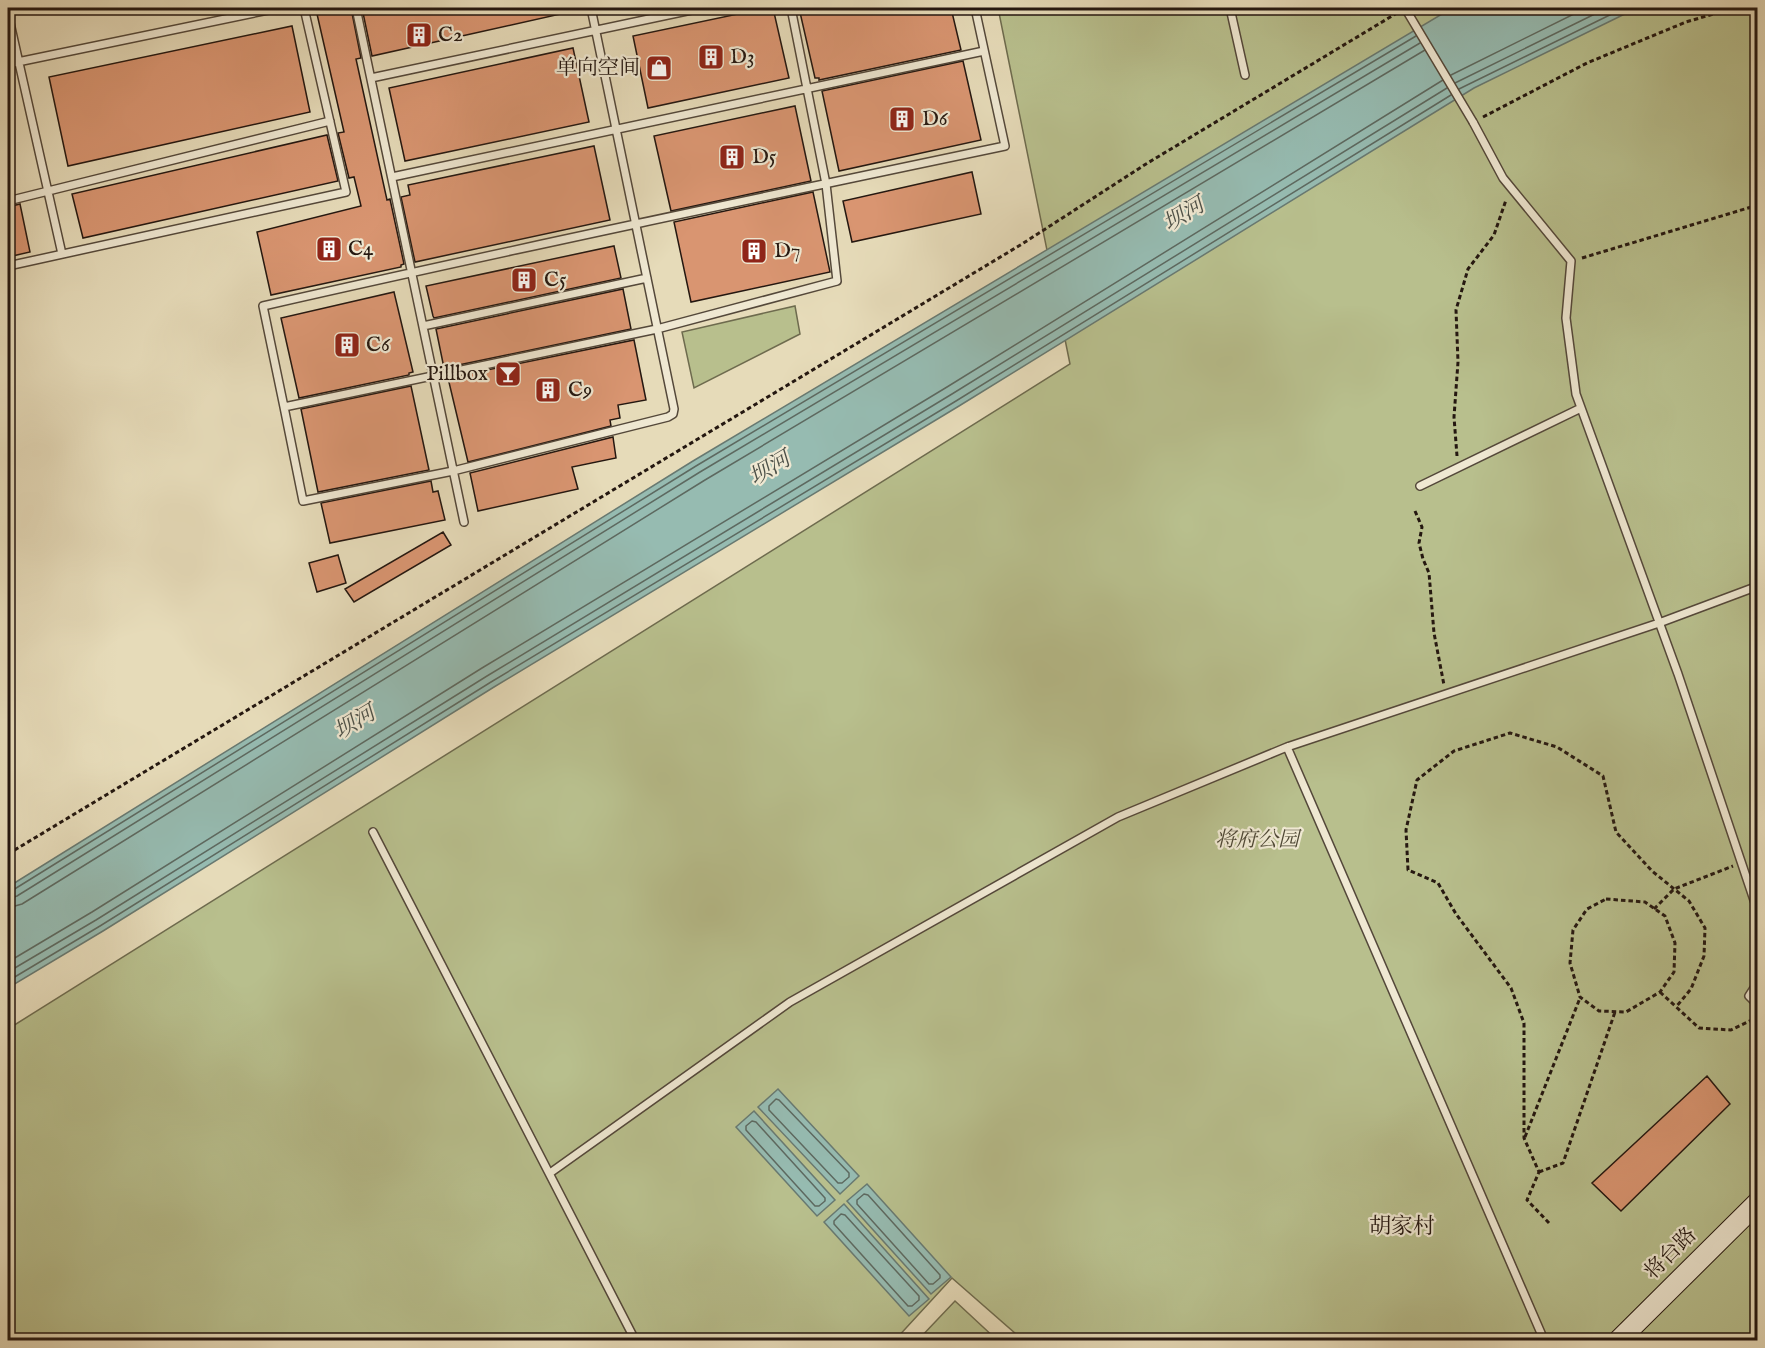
<svg xmlns="http://www.w3.org/2000/svg" width="1765" height="1348" font-family="'IM FELL English','Noto Serif SC',serif">
	<style>
		.green { fill: #b8bf8d; stroke: #6e6b4e; stroke-width: 1.5 }
		.water { fill: #96bbb1; stroke: #687971; stroke-width: 1.5 }
		.lines { fill: none; stroke-linecap: round; stroke-linejoin: round }
		.shore { stroke: #5d6960; stroke-width: 1.5 }
		.building { fill: #d99571; stroke: #241710; stroke-width: 1.5 }
		.lane-casing { stroke: #54483a; stroke-width: 10 }
		.secondary-casing { stroke: #241710; stroke-width: 22 }
		.path { stroke: #241710; stroke-width: 3; stroke-dasharray: 4.5 3; stroke-linecap: butt }
		.lane { stroke: #efe8d2; stroke-width: 7 }
		.secondary { stroke: #efe8d2; stroke-width: 20 }
		.lane-bridge-casing { stroke: #54483a; stroke-width: 10; stroke-linecap: butt }
		.lane-bridge { stroke: #efe8d2; stroke-width: 7 }
		.labels { text-anchor: middle; dominant-baseline: central; stroke-width: 4.5; stroke-linejoin: round; paint-order: stroke }
		.poi-label { font-size: 21px; fill: #241710; stroke: #efe8d2; text-anchor: start }
		.park-label { font-size: 21px; font-style: italic; fill: #504936; stroke: #efe8d2 }
		.street-label { font-size: 21px; fill: #241710; stroke: #efe8d2 }
		.water-label { font-size: 22px; font-style: italic; fill: #4c5048; stroke: #efe8d2 }
		.neighbourhood-label { font-size: 22px; fill: #241710; stroke: #efe8d2 }
	</style>
	<rect width="100%" height="100%" fill="#e6dbb9"/>
	<filter id="stains"><feTurbulence type="fractalNoise" baseFrequency=".00333" numOctaves="4"/><feColorMatrix values="0 0 0 0 .2 0 0 0 0 .09 0 0 0 0 .02 0 0 0 .5 -.17"/></filter>
	<radialGradient id="worn" r=".72"><stop offset=".6" stop-color="#630" stop-opacity="0"/><stop offset="1" stop-color="#630" stop-opacity=".3"/></radialGradient>
	<path class="green" d="M998 8H1757V1340H1023L952 1278 895 1340H8V1029L1070 364Z
		M795 306 800 334 694 388 682 332Z
		M955 1301 997 1340H918Z"/>
	<path class="water" d="M1452 8H1637L1474 88 959 406 494 687 103 931 8 988V887L693 461Z
		M778 1089 859 1176 840 1194 758 1107Z
		M754 1111 835 1200 817 1216 736 1127Z
		M867 1184 951 1277 931 1294 847 1201Z
		M844 1204 929 1299 909 1316 824 1222Z"/>
	<g class="lines">
		<path class="shore" d="M1451 75 1586 8
			M1455 83 1607 8
			M1459 89 1624 8
			M8 891 13 890 696 466 1416 36
			M8 899 17 896 700 472 1420 43
			M8 908 22 904 705 480 1425 50
			M8 962 92 912 482 668 947 387 1443 80
			M8 972 96 920 487 676 952 394 1447 88
			M8 981 100 926 491 682 956 401 1451 95
			M776 1099 779 1100 849 1173V1177L842 1183H838L769 1110V1106Z
			M752 1121 756 1122 825 1198V1201L819 1206H815L746 1130V1126Z
			M864 1194 868 1195 940 1275V1278L933 1284H929L857 1204V1200Z
			M841 1214 845 1215 919 1296V1300L912 1306H908L834 1224V1221Z"/>
	</g>
	<path class="building" d="M344 8H351L361 58 356 59 387 200 390 199 404 264 401 265V267L271 295 257 232 361 206 354 177 349 178 338 133 344 132 317 14Z
		M362 8H564L565 13 372 56Z
		M766 8H773L789 78 648 108 633 36Z
		M799 8H951L961 50 819 80V78H815Z
		M292 26 310 112 68 166 49 77Z
		M573 48 589 122 405 161 389 88Z
		M963 61 981 140 839 171 822 91Z
		M795 106 811 181 671 211 654 136Z
		M327 135 338 181 83 238 72 194Z
		M594 146 610 220 415 262 401 197 410 195 408 185Z
		M972 172 981 214 852 242 843 201Z
		M813 192 830 272 691 302 674 222Z
		M20 204 30 252 8 257V207Z
		M614 246 621 278 434 318 433 316 426 286Z
		M623 289 631 329 444 368 436 329Z
		M394 292 413 372 409 373V375L299 398 281 318Z
		M634 340 646 400 618 405 620 418 610 420 611 426 468 462 448 378Z
		M411 386 429 470 318 492 301 409Z
		M613 437 616 458 572 467 578 489 478 511 470 473Z
		M431 481 433 492 438 491 445 520 330 543 321 503Z
		M443 532 451 545 354 602 345 589Z
		M338 555 346 583 317 592 309 563Z
		M1707 1076 1730 1104 1621 1211 1592 1183Z"/>
	<g class="lines">
		<defs>
			<path id="lane" d="M8 8H9
				M356 8 464 522
				M791 8 826 184 837 281 657 329 284 407 263 306C509 250 757 198 1005 146L975 8
				M1230 8 1245 75
				M8 14 62 254
				M8 64 278 8
				M371 78 701 8
				M1473 122 1503 178 1571 261 1566 318 1576 394 1678 674 1758 912
				M392 177 984 51
				M8 201 330 121
				M8 266 346 192 304 8
				M423 326 647 278
				M284 407 303 501 453 471 668 417 673 414 674 409 591 8
				M1420 486 1581 408
				M1287 747 1544 1340
				M373 832 633 1336 637 1340
				M1758 982 1749 996 1758 1005
				M550 1173 790 1002 1118 817 1287 747 1659 623 1758 586"/>
			<path id="secondary" d="M1619 1340 1758 1202"/>
		</defs>
		<use href="#lane" class="lane-casing"/>
		<use href="#secondary" class="secondary-casing"/>
		<path class="path" d="M1483 117 1587 63 1686 22 1734 8
			M1582 258 1758 205
			M1457 456 1454 417 1458 362 1456 310 1468 269 1494 235 1506 200
			M1415 511 1422 527 1419 543 1423 559 1429 573 1434 633 1444 685
			M8 854 1022 244 1146 164 1397 13
			M1606 899 1645 902 1665 916 1675 943 1674 972 1660 992 1626 1012 1599 1011 1580 997 1570 963 1573 930 1587 909Z
			M1654 909 1674 889 1733 866
			M1660 992 1699 1028 1731 1030 1758 1017
			M1525 1137 1580 998
			M1539 1172 1563 1163 1615 1012
			M1549 1223 1527 1200 1539 1172 1524 1138V1023L1511 988 1456 914 1438 883 1408 870 1406 830 1417 780 1454 751 1510 733 1557 747 1603 776 1616 832 1652 871 1689 901 1705 928 1704 956 1691 989 1676 1007"/>
		<use href="#lane" class="lane"/>
		<use href="#secondary" class="secondary"/>
		<defs>
			<path id="lane-bridge" d="M1405 8 1473 122"/>
		</defs>
		<use href="#lane-bridge" class="lane-bridge-casing"/>
		<use href="#lane-bridge" class="lane-bridge"/>
	</g>
	<defs>
		<symbol id="building-square" viewBox="-11 -11 22 22"><rect x="-9" y="-9" width="18" height="18" rx="4" fill="#8f2418" stroke="#efe8d2"/><path d="M-4-6H4V6H1V3H-1V6H-4ZM-2.5-4.3h1.7v1.8h-1.7ZM.8-4.3h1.7v1.8H.8ZM-2.5-1h1.7V.8h-1.7ZM.8-1h1.7V.8H.8Z" fill="#fff"/></symbol>
		<symbol id="shop-square" viewBox="-11 -11 22 22"><rect x="-9" y="-9" width="18" height="18" rx="4" fill="#8f2418" stroke="#efe8d2"/><path d="M-5-2.5h2.3a2.7 3.5 0 0 1 5.4 0H5L5.5 6h-11ZM-1.5-2.5h3a1.5 2.3 0 0 0-3 0Z" fill="#fff"/></symbol>
		<symbol id="bar-square" viewBox="-11 -11 22 22"><rect x="-9" y="-9" width="18" height="18" rx="4" fill="#8f2418" stroke="#efe8d2"/><path d="M-6-5H6L.8 .8V4.5H3.5V6h-7V4.5H-.8V.8Z" fill="#fff"/></symbol>
	</defs>
	<g fill-rule="evenodd">
		<use href="#building-square" x="404" y="20" width="30" height="30"/>
		<use href="#building-square" x="696" y="42" width="30" height="30"/>
		<use href="#shop-square" x="644" y="53" width="30" height="30"/>
		<use href="#building-square" x="887" y="104" width="30" height="30"/>
		<use href="#building-square" x="717" y="142" width="30" height="30"/>
		<use href="#building-square" x="314" y="234" width="30" height="30"/>
		<use href="#building-square" x="739" y="236" width="30" height="30"/>
		<use href="#building-square" x="509" y="265" width="30" height="30"/>
		<use href="#building-square" x="332" y="330" width="30" height="30"/>
		<use href="#bar-square" x="493" y="359" width="30" height="30"/>
		<use href="#building-square" x="533" y="375" width="30" height="30"/>
	</g>
	<g class="labels">
		<g class="poi-label">
			<text x="438" y="35">C2</text>
			<text x="730" y="57">D3</text>
			<text x="640" y="68" text-anchor="end">单向空间</text>
			<text x="922" y="119">D6</text>
			<text x="752" y="157">D5</text>
			<text x="348" y="249">C4</text>
			<text x="774" y="251">D7</text>
			<text x="544" y="280">C5</text>
			<text x="366" y="345">C6</text>
			<text x="488" y="374" text-anchor="end">Pillbox</text>
			<text x="568" y="390">C9</text>
		</g>
		<g class="park-label">
			<text x="1257" y="840">将府公园</text>
		</g>
		<g class="street-label">
			<text transform="translate(1671 1254) rotate(-45)">将台路</text>
		</g>
		<g class="water-label">
			<text transform="translate(1184 215) rotate(-31)">坝河</text>
			<text transform="translate(770 469) rotate(-31)">坝河</text>
			<text transform="translate(355 723) rotate(-31)">坝河</text>
		</g>
		<g class="neighbourhood-label">
			<text x="1402" y="1227">胡家村</text>
		</g>
	</g>
	<rect width="1765" height="1348" fill="none" stroke="#e6dbb9" stroke-width="30"/>
	<rect x="9" y="9" width="1747" height="1330" fill="none" stroke="#241710" stroke-width="3"/>
	<rect x="15" y="15" width="1735" height="1318" fill="none" stroke="#241710" stroke-width="1.5"/>
	<rect width="100%" height="100%" filter="url(#stains)"/>
	<rect width="100%" height="100%" fill="url(#worn)"/>
</svg>
